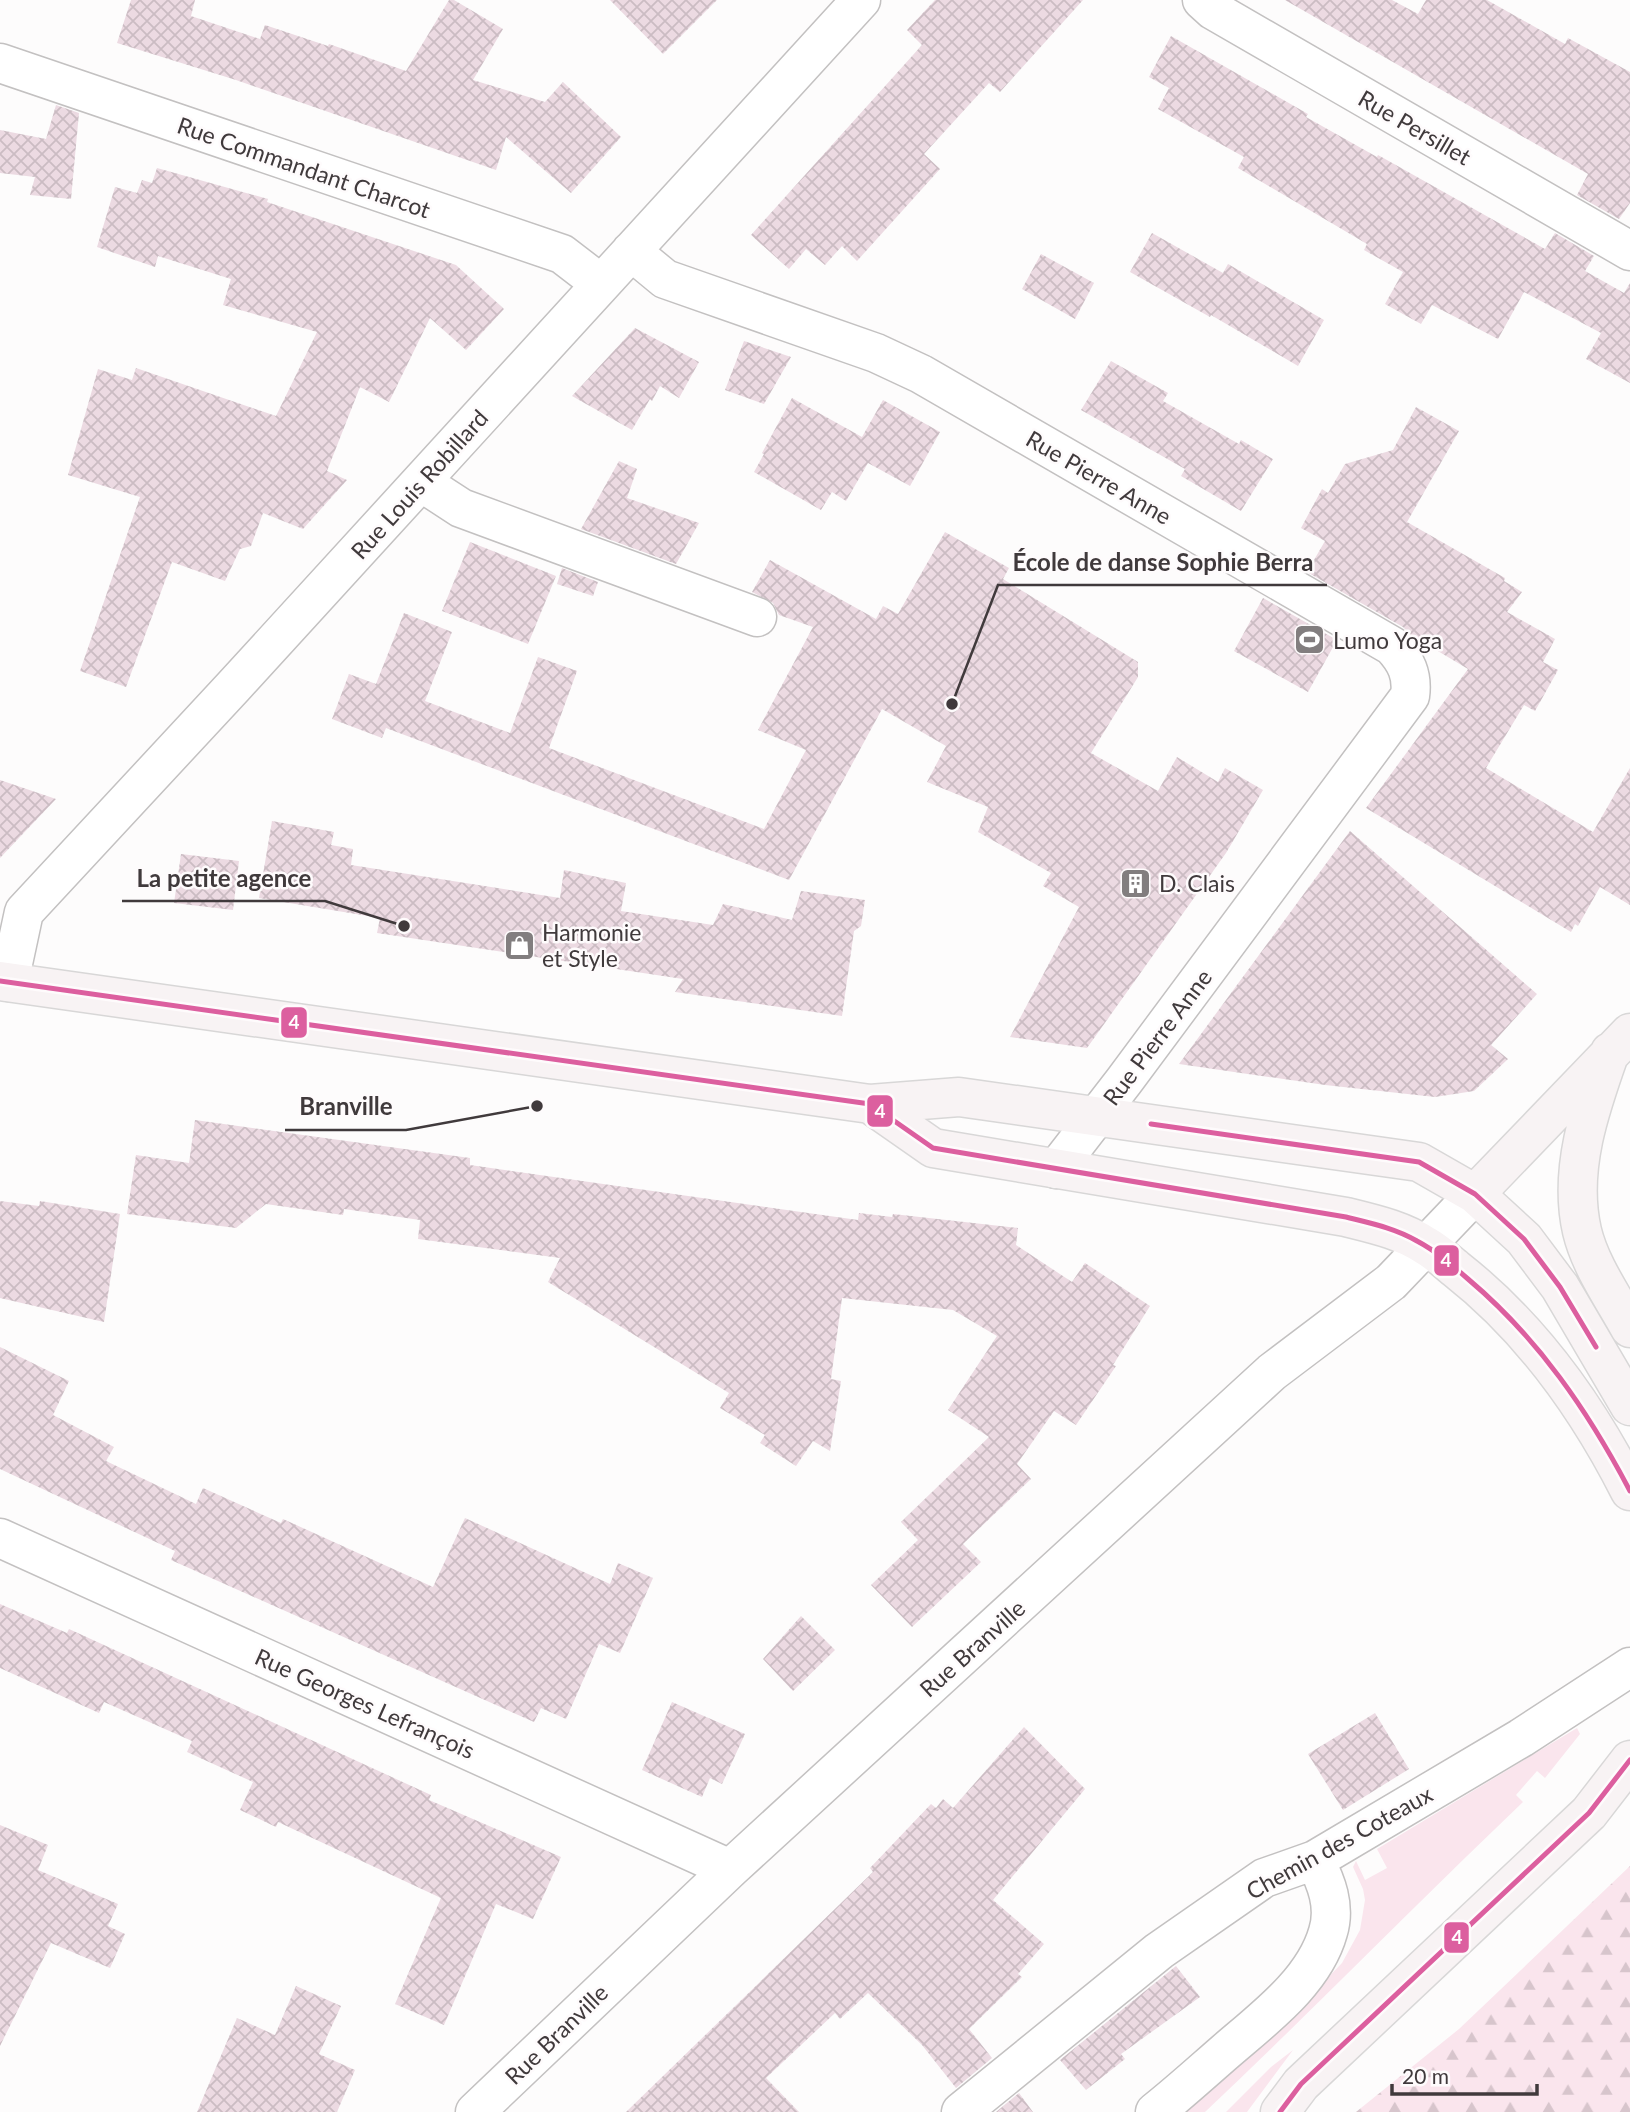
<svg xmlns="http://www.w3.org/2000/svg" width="1630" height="2112" font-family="Lato,sans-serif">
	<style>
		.green { fill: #fae5ed }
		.forest { fill: url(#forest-firs) }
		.building { fill: url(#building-cross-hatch) }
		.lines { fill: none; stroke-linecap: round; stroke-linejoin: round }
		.minor-casing { stroke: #c3c1c1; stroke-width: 41 }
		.major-casing { stroke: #d8d7d7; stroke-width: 41 }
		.minor { stroke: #fff; stroke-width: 38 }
		.major { stroke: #f8f3f4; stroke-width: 38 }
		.bus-1-casing { stroke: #fefbfc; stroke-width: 10 }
		.bus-1 { stroke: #dc5f9f; stroke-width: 5 }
		.labels { text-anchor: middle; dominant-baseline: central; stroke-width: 5; stroke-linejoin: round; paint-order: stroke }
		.street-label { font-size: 23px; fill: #403a3c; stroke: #fefbfc }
		.poi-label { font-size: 23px; fill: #403a3c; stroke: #fefbfc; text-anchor: start }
		.leader { fill: none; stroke: #403a3c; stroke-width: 2.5 }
		.callout-dot { fill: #403a3c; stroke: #fefbfc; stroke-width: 2.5 }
		.callout-label { font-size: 24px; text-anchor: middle; font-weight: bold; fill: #403a3c; stroke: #fefbfc; stroke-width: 5; stroke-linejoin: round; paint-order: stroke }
		.line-badge { stroke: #fefbfc; stroke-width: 2.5 }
		.badge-label { font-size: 19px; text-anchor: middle; font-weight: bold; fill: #fff }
	</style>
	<defs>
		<pattern id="forest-firs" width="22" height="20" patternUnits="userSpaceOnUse" patternTransform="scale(1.75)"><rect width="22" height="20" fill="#fae5ed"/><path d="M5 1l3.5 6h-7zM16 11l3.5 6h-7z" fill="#d7c5cc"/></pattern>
		<pattern id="building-cross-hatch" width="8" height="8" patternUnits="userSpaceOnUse" patternTransform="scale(1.75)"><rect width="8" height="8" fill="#ecdae2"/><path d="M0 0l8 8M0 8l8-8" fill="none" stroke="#cbbcc3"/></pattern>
	</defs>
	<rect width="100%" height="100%" fill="#fdfcfc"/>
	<path class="green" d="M1577 1728 1580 1734 1545 1778 1537 1771 1516 1795 1523 1802C1416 1904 1313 2010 1205 2112H1182L1267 2041 1342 1963 1360 1930 1365 1900 1363 1889 1353 1867 1356 1861 1365 1880 1387 1868 1377 1849Z
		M1293 2050 1247 2112H1226L1271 2067Z"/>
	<path class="forest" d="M1630 1866V2112H1356L1459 2029Z"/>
	<path class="building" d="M131 0H195L191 16 260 39 265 25 328 46 329 44 406 71 449 0H454L503 29 473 80 545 102 563 82 621 137 571 193 506 137 496 170 236 80 117 43Z
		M610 0H717L663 54Z
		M935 0H1083L1000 92 989 83 924 154 940 169 857 261 842 246 825 265 806 249 789 269 751 235 922 45 907 30Z
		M1285 0H1392L1418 14 1426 0H1487L1565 44 1568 38 1630 72V203L1619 219 1577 195 1588 174Z
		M1171 36 1308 114 1306 117 1377 157 1378 155 1545 249 1555 233 1594 256 1585 271 1624 293 1630 283V383L1586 359 1601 333 1524 292 1498 339 1432 305 1421 324 1385 304 1403 272 1364 250 1367 244 1238 168 1244 157 1158 109 1169 88 1149 77Z
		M56 105 79 113 71 199 30 195 35 177 0 173V130L46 139Z
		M157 168 268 199 267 202 456 265 504 309 466 350 430 318 389 402 360 387 327 471 347 480 303 529 263 513 251 546 240 549 225 581 172 562 126 687 80 671 140 497 68 475 98 369 132 380 136 368 276 416 317 332 223 305 231 279 158 256 155 267 97 247 115 187 137 193 142 180 152 183Z
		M1152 233 1223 273 1228 264 1324 320 1298 366 1211 315 1210 317 1130 272Z
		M1041 254 1094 283 1075 319 1022 289Z
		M635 328 699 362 679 398 660 386 652 401 650 399 632 430 572 396Z
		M744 341 791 357 764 404 725 390Z
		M1111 361 1168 393 1163 401 1239 444 1241 440 1273 459 1241 511 1181 476 1185 469 1081 410Z
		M792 398 862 437 883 400 940 432 910 486 868 463 846 501 832 492 821 510 754 472 764 454 762 453Z
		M1416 407 1459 431 1407 522 1505 578 1504 581 1522 592 1507 612 1555 639 1543 662 1558 670 1535 711 1524 705 1486 768 1593 832 1630 768V905L1600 887 1578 926 1575 924 1571 932 1366 808 1468 669 1411 635 1403 627 1307 572 1325 541 1301 528 1322 489 1328 493 1345 464 1393 450Z
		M619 461 637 469 627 498 699 523 676 564 581 529Z
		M945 532 1009 568 1003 579 1138 662V677L1091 753 1158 791 1177 757 1218 782 1225 768 1263 790 1226 853 1087 1048 1010 1037 1079 907 1043 886 1051 873 978 832 988 807 927 782 946 746 882 709 789 880 386 728 382 738 332 719 349 674 376 684 404 613 452 632 425 701 510 733 538 657 577 671 549 748 764 829 806 750 758 730 813 627 779 615 773 603 752 592 770 560 876 619 883 606 898 614Z
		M470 542 556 576 528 644 442 611Z
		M562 568 598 582 593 596 557 584Z
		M1263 598 1337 640 1308 692 1234 651Z
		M0 780 56 799 0 858Z
		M272 821 334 832 331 845 353 849 351 865 560 898 564 870 626 883 621 911 713 925 723 904 792 920 801 891 865 900 861 926 854 931 842 1016 675 992 683 979 377 933 380 918 259 898Z
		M1350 831 1537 994 1491 1045 1508 1059 1474 1091 1435 1097 1325 1085 1179 1064Z
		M181 854 239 861 233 910 174 903Z
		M195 1120 470 1158V1165L858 1220 859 1213 892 1217 893 1214 1018 1228 1016 1245 1072 1282 1085 1263 1150 1306 1113 1365 1116 1366 1076 1425 1054 1411 1017 1464 1031 1479 963 1544 981 1562 912 1627 871 1585 918 1540 901 1522 989 1437 948 1410 997 1336 953 1310 842 1298 831 1379 841 1381 830 1451 813 1441 796 1466 760 1443 765 1435 720 1408 729 1393 548 1282 560 1258 418 1239 420 1220 344 1209 343 1215 266 1204 236 1228 127 1214 136 1155 189 1163Z
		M0 1201 39 1206 40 1201 120 1214 104 1322 0 1298Z
		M0 1347 69 1381 53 1415 114 1447 106 1461 196 1504 203 1488 281 1523 283 1519 433 1587 465 1518 610 1584 618 1563 653 1578 620 1653 599 1644 566 1719 541 1708 534 1722 171 1560 175 1551 0 1469Z
		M0 1604 67 1633 69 1629 431 1795 429 1800 561 1857 533 1919 496 1904 444 2025 395 2004 441 1898 278 1822 276 1827 240 1810 253 1782 187 1752 192 1741 104 1702 99 1713 0 1668Z
		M801 1616 835 1650 793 1691 763 1659Z
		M672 1702 745 1734 722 1784 710 1778 702 1797 642 1770Z
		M1375 1713 1409 1769 1343 1810 1308 1754Z
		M1024 1727 1085 1789 993 1900 1044 1944 1018 1974 1022 1977 969 2029 992 2058 956 2088 922 2045 868 1993 840 2019 835 2013 766 2078 799 2112H626L873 1872 870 1868 931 1804 936 1808 943 1799 953 1808Z
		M0 1825 48 1845 38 1870 118 1904 108 1926 125 1934 110 1968 51 1943 0 2046Z
		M1176 1966 1200 1997 1121 2054 1125 2059 1086 2090 1060 2060Z
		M296 1986 341 2006 319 2054 355 2070 337 2112H197L237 2018 275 2035Z
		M1019 2093 1033 2112H996Z"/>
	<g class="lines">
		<defs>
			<path id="minor" d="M1202 0 1213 10 1630 251
				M0 63 562 254 601 284
				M631 251 665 279 876 353 921 374 1392 646C1406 661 1413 675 1410 696L1124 1081 1056 1169
				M421 482 461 508 757 617
				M9 982 24 912 233 687 861 0
				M0 1538 730 1869
				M475 2112 730 1869 1272 1372 1391 1282 1475 1194
				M961 2112 1159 1951 1264 1878 1315 1860 1521 1738 1630 1667
				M1155 2112C1179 2093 1202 2072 1225 2052 1263 2019 1314 1982 1328 1932 1336 1906 1326 1882 1315 1860"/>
			<path id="major" d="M0 981 870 1104 959 1097 1419 1162 1475 1194 1524 1239 1560 1287 1630 1406
				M1610 1052C1590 1108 1568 1170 1582 1231 1590 1265 1613 1297 1630 1328
				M870 1104 933 1148 1346 1217C1374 1224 1402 1230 1426 1246 1437 1252 1446 1261 1456 1269 1531 1328 1587 1406 1630 1491
				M1475 1194 1630 1033
				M1280 2112 1301 2084 1589 1813 1630 1760"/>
		</defs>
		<use href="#minor" class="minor-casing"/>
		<use href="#major" class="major-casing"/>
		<use href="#minor" class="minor"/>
		<use href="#major" class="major"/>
		<defs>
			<path id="bus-1" d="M0 981 870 1104 933 1148 1346 1217C1370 1223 1395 1228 1417 1241 1436 1251 1452 1265 1468 1279 1538 1338 1588 1411 1630 1491
				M1151 1124 1419 1162 1475 1194 1524 1239 1560 1287 1596 1347
				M1280 2112 1301 2084 1589 1813 1630 1760"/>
		</defs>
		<use href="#bus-1" class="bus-1-casing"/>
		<use href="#bus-1" class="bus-1"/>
	</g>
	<defs>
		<symbol id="stadium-square" viewBox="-11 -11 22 22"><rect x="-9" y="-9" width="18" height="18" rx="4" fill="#827e7f" stroke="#fefbfc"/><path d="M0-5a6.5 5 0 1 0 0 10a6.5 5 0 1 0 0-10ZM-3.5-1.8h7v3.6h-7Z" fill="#fff"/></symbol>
		<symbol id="building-square" viewBox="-11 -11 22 22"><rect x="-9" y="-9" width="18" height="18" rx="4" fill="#827e7f" stroke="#fefbfc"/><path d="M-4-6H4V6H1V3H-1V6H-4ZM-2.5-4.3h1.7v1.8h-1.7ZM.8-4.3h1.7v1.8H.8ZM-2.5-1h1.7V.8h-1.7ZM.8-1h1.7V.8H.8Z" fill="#fff"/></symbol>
		<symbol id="shop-square" viewBox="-11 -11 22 22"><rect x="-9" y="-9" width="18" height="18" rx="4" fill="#827e7f" stroke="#fefbfc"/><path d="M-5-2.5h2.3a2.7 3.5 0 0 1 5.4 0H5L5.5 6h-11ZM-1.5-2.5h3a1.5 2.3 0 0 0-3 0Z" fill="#fff"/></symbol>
	</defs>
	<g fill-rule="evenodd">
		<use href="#stadium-square" x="1292" y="622" width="35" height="35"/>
		<use href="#building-square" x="1118" y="866" width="35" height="35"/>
		<use href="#shop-square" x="502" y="928" width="35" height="35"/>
	</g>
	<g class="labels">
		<g class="street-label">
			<text transform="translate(1415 127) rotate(30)">Rue Persillet</text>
			<text transform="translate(304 167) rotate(19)">Rue Commandant Charcot</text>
			<text transform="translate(1099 477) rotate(30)">Rue Pierre Anne</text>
			<text transform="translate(419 484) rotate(-48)">Rue Louis Robillard</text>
			<text transform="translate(1157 1037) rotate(-53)">Rue Pierre Anne</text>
			<text transform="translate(972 1648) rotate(-42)">Rue Branville</text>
			<text transform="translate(365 1703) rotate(24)">Rue Georges Lefrançois</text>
			<text transform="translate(1339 1842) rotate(-29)">Chemin des Coteaux</text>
			<text transform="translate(556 2034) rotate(-44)">Rue Branville</text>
		</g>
		<g class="poi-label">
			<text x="1333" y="640">Lumo Yoga</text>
			<text x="1159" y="883">D. Clais</text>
			<text x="542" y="932">Harmonie<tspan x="542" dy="26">et Style</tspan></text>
		</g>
	</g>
	<path class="leader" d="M952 704L998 585H1327M404 926L325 901H122M537 1106L406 1130H285"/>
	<g class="callout-dot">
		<circle cx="952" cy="704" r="7"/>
		<circle cx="404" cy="926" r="7"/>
		<circle cx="537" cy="1106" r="7"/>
	</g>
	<g class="callout-label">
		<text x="1163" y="571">École de danse Sophie Berra</text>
		<text x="224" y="887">La petite agence</text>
		<text x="346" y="1115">Branville</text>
	</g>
	<g class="line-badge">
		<rect x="280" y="1006" width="28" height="33" rx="7" fill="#dc5f9f"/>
		<rect x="866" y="1094" width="28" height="34" rx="7" fill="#dc5f9f"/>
		<rect x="1433" y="1244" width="27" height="33" rx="7" fill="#dc5f9f"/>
		<rect x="1443" y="1921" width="27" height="33" rx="7" fill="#dc5f9f"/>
	</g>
	<g class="badge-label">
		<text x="294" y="1029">4</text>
		<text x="880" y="1118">4</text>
		<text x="1446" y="1267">4</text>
		<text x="1457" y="1944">4</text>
	</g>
	<path d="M1392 2084v10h145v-10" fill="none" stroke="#403a3c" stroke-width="3.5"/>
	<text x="1402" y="2084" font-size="21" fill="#403a3c" stroke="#fefbfc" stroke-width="5" paint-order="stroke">20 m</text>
</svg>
